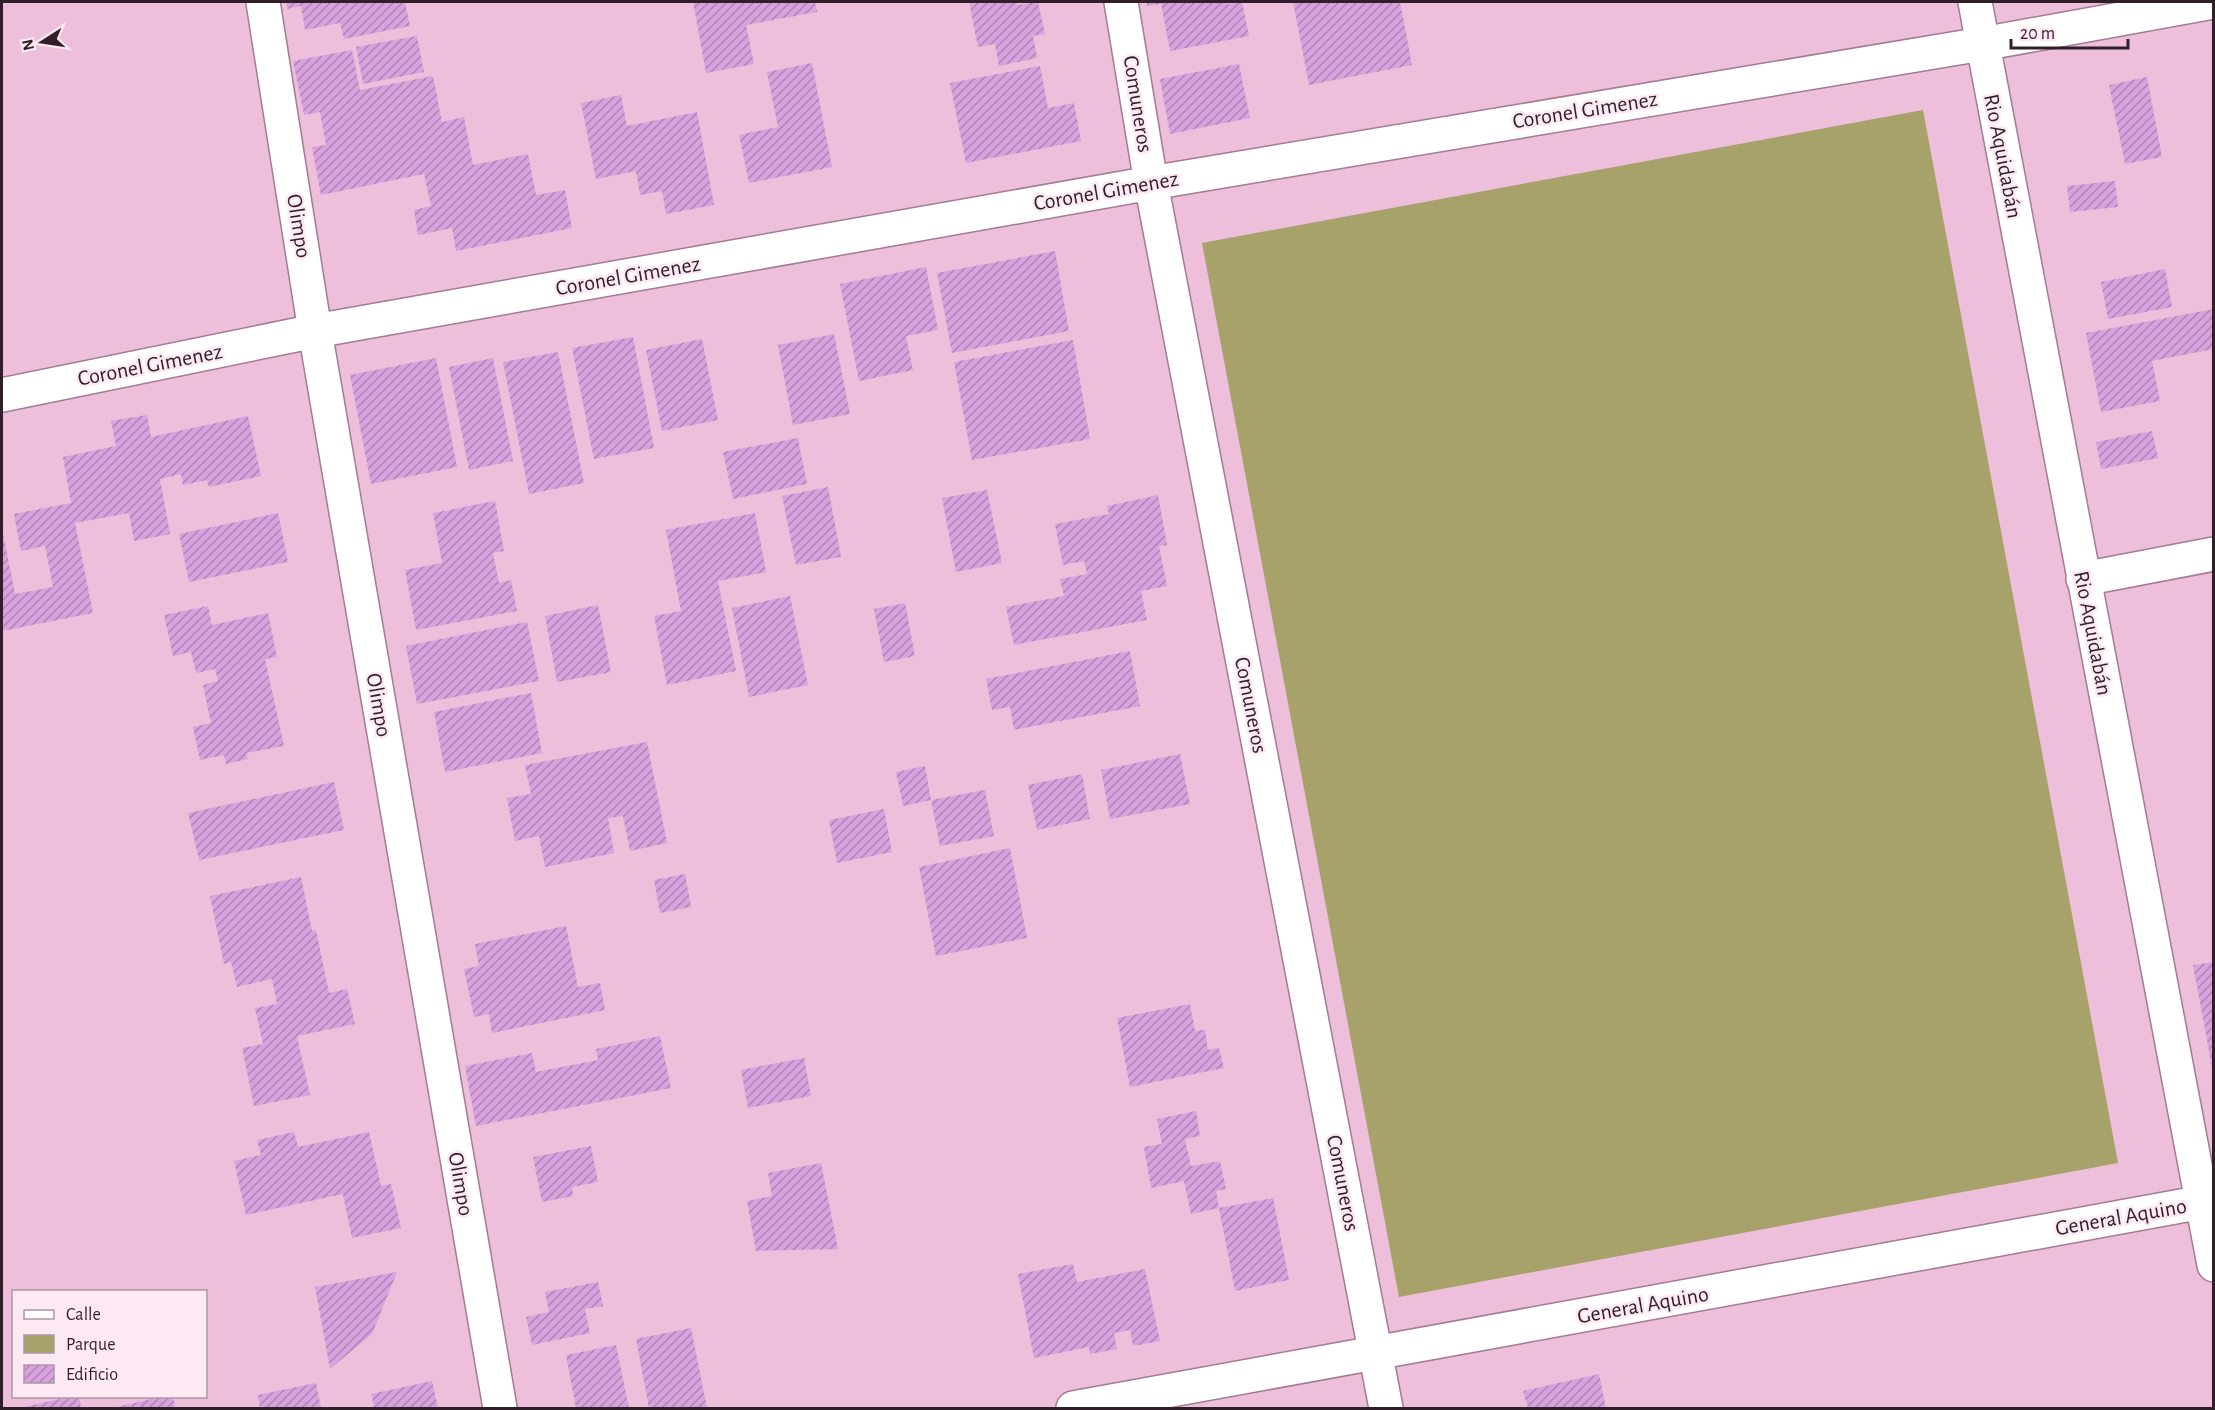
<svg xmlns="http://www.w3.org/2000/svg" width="2215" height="1410" font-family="'Alegreya Sans',sans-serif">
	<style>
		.park { fill: #a7a16a }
		.building { fill: url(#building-hatch) }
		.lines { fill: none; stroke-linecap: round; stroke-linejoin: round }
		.minor-casing { stroke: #a47b93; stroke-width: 36 }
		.minor { stroke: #fff; stroke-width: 33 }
		.labels { text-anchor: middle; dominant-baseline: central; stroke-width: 5; stroke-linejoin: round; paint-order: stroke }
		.street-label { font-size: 22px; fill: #301f29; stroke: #fce9f4 }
	</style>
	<defs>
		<pattern id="building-hatch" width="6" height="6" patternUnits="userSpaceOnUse" patternTransform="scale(1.5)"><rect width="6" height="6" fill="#d8a2de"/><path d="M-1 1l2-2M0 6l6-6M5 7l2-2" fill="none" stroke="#b083b4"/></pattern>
	</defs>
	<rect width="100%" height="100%" fill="#edbfda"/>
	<path class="park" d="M1923 110 2118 1163 1399 1297 1202 243Z"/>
	<path class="building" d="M286 2H405L410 26 344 39 340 23 305 30 301 6 287 9Z
		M693 2H815L817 12 746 25 754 64 706 73Z
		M969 2H1016L1017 5 1038 2 1045 34 1033 36 1037 58 999 66 995 44 978 47Z
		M1147 2H1227V4L1242 2 1249 36 1170 51 1161 4 1147 6Z
		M1293 2H1400L1412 65 1309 85Z
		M417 36 424 72 363 84 356 47Z
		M352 50 360 90 433 76 442 122 464 117 473 165 528 154 536 195 565 190 572 228 456 251 452 228 418 235 414 210 431 206 424 174 321 195 312 147 326 145 320 112 304 115 293 61Z
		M812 63 832 167 749 183 739 135 778 127 767 72Z
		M1239 64 1250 118 1170 134 1160 79Z
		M1040 66 1048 108 1074 103 1081 141 966 163 950 83Z
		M2147 77 2162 157 2125 164 2109 85Z
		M621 95 627 126 697 112 714 205 666 214 662 191 640 195 636 171 596 179 581 103Z
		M2115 181 2118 207 2070 212 2067 186Z
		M1055 251 1069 331 952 353 937 273Z
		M926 267 938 330 906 336 913 370 859 381 840 284Z
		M2165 269 2172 307 2108 319 2101 282Z
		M2214 309V349L2152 361 2160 401 2101 412 2086 333Z
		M834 334 850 414 793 425 778 345Z
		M633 337 654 448 594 459 572 348Z
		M702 339 718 420 662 431 646 350Z
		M1073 340 1090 439 972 460 954 362Z
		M558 352 584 483 529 494 503 362Z
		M436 358 457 467 371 484 350 375Z
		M493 358 513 461 469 470 449 367Z
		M147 415 151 437 248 416 261 476 209 487 207 480 183 485 181 474 160 479 170 534 134 541 129 513 75 523 93 613 2 631V528L15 594 53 587 45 546 21 551 14 514 71 503 63 457 116 446 111 421Z
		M2152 431 2158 458 2101 469 2096 442Z
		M798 438 807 484 733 499 723 452Z
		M828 487 841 557 796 565 782 496Z
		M987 490 1002 563 956 572 942 498Z
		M1158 495 1167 545 1159 546 1167 586 1141 591 1147 620 1014 645 1006 607 1064 596 1060 579 1087 574 1084 561 1063 565 1055 524 1109 514 1107 506Z
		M495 501 504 551 493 553 499 583 511 580 517 611 416 630 405 570 442 563 433 513Z
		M278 513 288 562 189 582 179 534Z
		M755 513 766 572 718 581 736 671 667 685 654 616 681 611 666 530Z
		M790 596 808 685 749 697 732 608Z
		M905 603 915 656 884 662 874 609Z
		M598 605 611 672 557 682 545 616Z
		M208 606 212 625 268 613 277 657 265 659 284 746 246 753 248 759 226 764 224 755 200 760 193 727 211 723 203 685 218 681 215 669 196 673 191 652 173 656 164 615Z
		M527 622 539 681 417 704 406 646Z
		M1130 651 1140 706 1014 730 1010 707 992 710 986 679Z
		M531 693 542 753 445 772 434 712Z
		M647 742 667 843 630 851 623 816 608 818 614 853 545 867 539 836 515 841 507 798 531 794 525 765Z
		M1180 754 1190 804 1110 819 1101 770Z
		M925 766 931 800 985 790 994 836 940 846 931 800 903 806 896 772Z
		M1082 774 1090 819 1037 830 1028 785Z
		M334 782 344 830 199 860 188 813Z
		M884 809 892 852 837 863 829 820Z
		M1010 848 1027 938 936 956 919 867Z
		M685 874 691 907 660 913 654 880Z
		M301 877 312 931 316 930 329 993 347 989 355 1024 297 1036 310 1095 254 1106 242 1048 263 1044 255 1008 277 1004 272 979 237 987 231 962 224 964 210 896Z
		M566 926 578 987 600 983 605 1010 492 1033 489 1014 474 1017 464 969 479 966 475 944Z
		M2214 962V1067H2212L2193 965Z
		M1190 1004 1195 1031 1205 1030 1208 1050 1219 1048 1224 1068 1130 1087 1117 1018Z
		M660 1036 671 1088 476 1126 465 1066 532 1053 536 1072 598 1060 596 1049Z
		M804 1058 811 1096 748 1108 741 1070Z
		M1196 1111 1200 1136 1185 1139 1191 1166 1220 1161 1226 1189 1216 1191 1219 1208 1191 1214 1184 1181 1151 1188 1144 1147 1162 1144 1157 1119Z
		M294 1132 298 1147 369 1132 381 1186 391 1184 401 1228 352 1238 343 1194 246 1215 234 1161 261 1155 257 1140Z
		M591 1146 598 1182 572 1187 573 1196 542 1202 533 1157Z
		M821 1163 838 1249 756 1251 747 1201 772 1196 768 1173Z
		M1273 1198 1289 1280 1235 1291 1219 1208Z
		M1073 1264 1077 1282 1145 1269 1160 1341 1133 1346 1130 1330 1114 1333 1117 1349 1090 1354 1089 1347 1034 1358 1018 1274Z
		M397 1272 372 1334 330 1369 315 1287Z
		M598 1282 603 1306 585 1309 590 1333 532 1345 526 1317 549 1312 545 1292Z
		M691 1328 707 1408H649L636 1339Z
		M616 1345 629 1408H576L566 1355Z
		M1599 1374 1606 1408H1528L1523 1391Z
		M432 1381 438 1408H368L374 1406 371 1394Z
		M316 1383 321 1408H260L258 1395Z
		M72 1396H79L81 1408H20Z
		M164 1396H173L175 1408H113Z"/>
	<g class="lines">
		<defs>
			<path id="minor" d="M263 2 315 331 500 1408
				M1121 2 1151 183 1386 1408
				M1975 2 2214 1265
				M2 395 315 331 1151 183 1982 44 2214 2
				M2083 579 2214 554
				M1073 1408 2214 1200"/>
		</defs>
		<use href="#minor" class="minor-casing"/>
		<use href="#minor" class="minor"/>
	</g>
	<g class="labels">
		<g class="street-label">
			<text transform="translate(1138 104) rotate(81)">Comuneros</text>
			<text transform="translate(1585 110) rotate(-9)">Coronel Gimenez</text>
			<text transform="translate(2003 156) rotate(79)">Rio Aquidabán</text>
			<text transform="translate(1106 191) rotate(-10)">Coronel Gimenez</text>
			<text transform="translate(299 226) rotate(81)">Olimpo</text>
			<text transform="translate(628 276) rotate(-10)">Coronel Gimenez</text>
			<text transform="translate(150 365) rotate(-11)">Coronel Gimenez</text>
			<text transform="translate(2093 633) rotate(79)">Rio Aquidabán</text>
			<text transform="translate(379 705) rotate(80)">Olimpo</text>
			<text transform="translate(1251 705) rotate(79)">Comuneros</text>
			<text transform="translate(1343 1183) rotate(79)">Comuneros</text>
			<text transform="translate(461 1184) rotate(80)">Olimpo</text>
			<text transform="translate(2121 1217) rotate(-10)">General Aquino</text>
			<text transform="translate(1643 1305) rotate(-10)">General Aquino</text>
		</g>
	</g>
	<rect width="2215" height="1410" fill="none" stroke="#301f29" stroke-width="6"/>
	<rect x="12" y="1290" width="195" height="108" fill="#fce9f4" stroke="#aa98a3" stroke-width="1.5"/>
	<rect x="24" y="1310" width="30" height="9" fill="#ffffff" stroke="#aa98a3" stroke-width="1.5"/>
	<text x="66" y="1320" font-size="18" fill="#301f29">Calle</text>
	<rect x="24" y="1335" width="30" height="18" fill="#a7a16a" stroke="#aa98a3" stroke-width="1.5"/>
	<text x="66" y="1350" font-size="18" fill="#301f29">Parque</text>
	<rect x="24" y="1365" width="30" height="18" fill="url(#building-hatch)" stroke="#aa98a3" stroke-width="1.5"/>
	<text x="66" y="1380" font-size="18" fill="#301f29">Edificio</text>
	<g transform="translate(42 42) rotate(258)" stroke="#fce9f4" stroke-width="4.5" paint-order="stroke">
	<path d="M0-4.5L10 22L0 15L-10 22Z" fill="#301f29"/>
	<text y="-9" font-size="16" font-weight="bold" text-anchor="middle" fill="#301f29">N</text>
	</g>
	<path d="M2011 39v9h117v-9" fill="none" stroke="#301f29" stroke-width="3"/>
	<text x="2020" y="39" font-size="18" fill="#301f29" stroke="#fce9f4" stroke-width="4.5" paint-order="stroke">20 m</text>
</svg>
